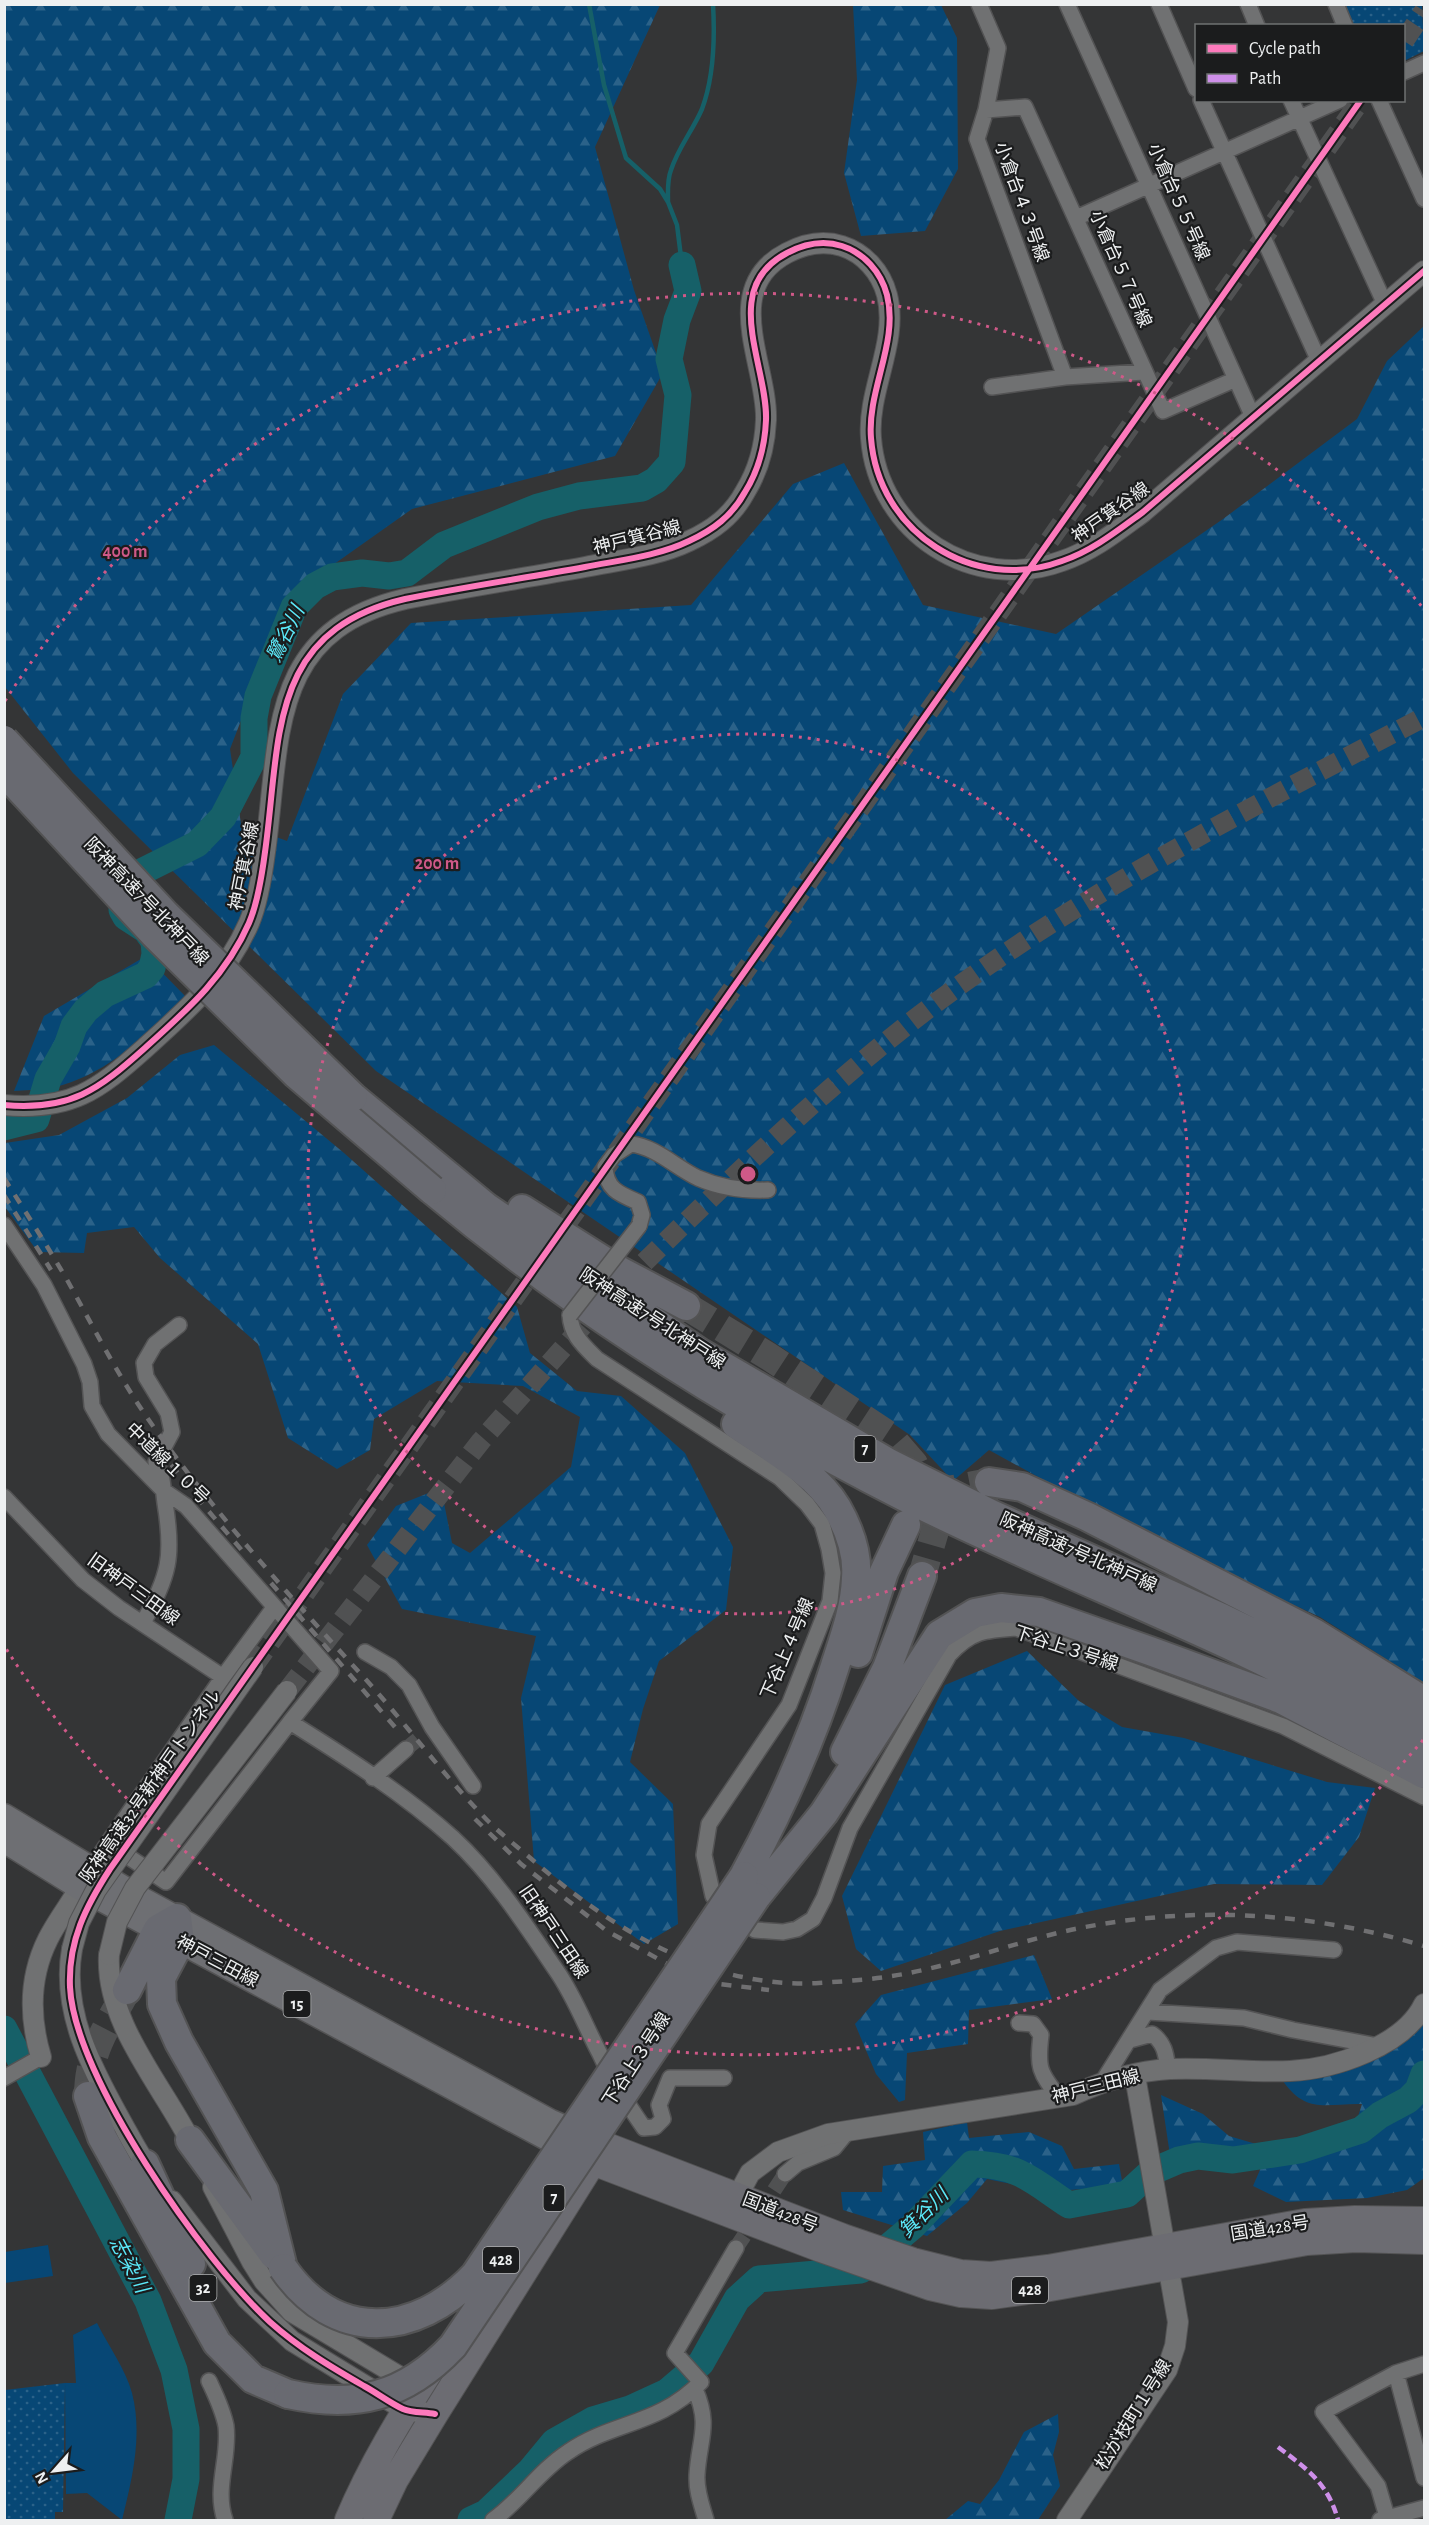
<svg xmlns="http://www.w3.org/2000/svg" width="1429" height="2525" font-family="'Alegreya Sans','Noto Sans JP',sans-serif">
	<style>
		.grass { fill: url(#grass-dots) }
		.forest { fill: url(#forest-firs) }
		.pitch { fill: #074775 }
		.lines { fill: none; stroke-linecap: round; stroke-linejoin: round }
		.stream { stroke: #166068; stroke-width: 4.5 }
		.river { stroke: #166068; stroke-width: 27 }
		.minor-tunnel { stroke: #505152; stroke-width: 15; stroke-dasharray: 15 8; stroke-linecap: butt }
		.tertiary-tunnel { stroke: #505152; stroke-width: 20; stroke-dasharray: 20 10; stroke-linecap: butt }
		.motorway-tunnel { stroke: #505152; stroke-width: 28; stroke-dasharray: 28 14; stroke-linecap: butt }
		.minor-casing { stroke: #535354; stroke-width: 18 }
		.tertiary-casing { stroke: #535354; stroke-width: 22 }
		.primary-casing { stroke: #535354; stroke-width: 27 }
		.trunk-casing { stroke: #535354; stroke-width: 28 }
		.motorway-casing { stroke: #535354; stroke-width: 32 }
		.minor { stroke: #707172; stroke-width: 15 }
		.tertiary { stroke: #707172; stroke-width: 20 }
		.primary { stroke: #6e6f73; stroke-width: 24 }
		.trunk { stroke: #6c6c72; stroke-width: 26 }
		.motorway { stroke: #696a71; stroke-width: 28 }
		.rail { stroke: #707072; stroke-width: 4.5; stroke-dasharray: 10 10; stroke-linecap: butt }
		.minor-bridge-casing { stroke: #535354; stroke-width: 18; stroke-linecap: butt }
		.tertiary-bridge-casing { stroke: #535354; stroke-width: 22; stroke-linecap: butt }
		.motorway-bridge-casing { stroke: #535354; stroke-width: 32; stroke-linecap: butt }
		.minor-bridge { stroke: #707172; stroke-width: 15 }
		.tertiary-bridge { stroke: #707172; stroke-width: 20 }
		.motorway-bridge { stroke: #696a71; stroke-width: 28 }
		.quiet { stroke: #ce8fe9; stroke-width: 4.5; stroke-dasharray: 9 4.5; stroke-linecap: butt }
		.cycleway-casing { stroke: #1b1c1d; stroke-width: 10 }
		.cycleway { stroke: #fd7abc; stroke-width: 6 }
		.ring { fill: none; stroke: #cf5988; stroke-width: 3; stroke-dasharray: 3 6 }
		.labels { text-anchor: middle; dominant-baseline: central; stroke-width: 4.5; stroke-linejoin: round; paint-order: stroke }
		.shield { fill: #1b1c1d; stroke: #afb0b1; stroke-width: 1.5 }
		.shield-label { font-size: 16px; font-weight: bold; fill: #eef0f1 }
		.street-label { font-size: 18px; fill: #eef0f1; stroke: #1b1c1d }
		.water-label { font-size: 20px; font-style: italic; fill: #5be9f9; stroke: #1b1c1d }
		.centre { fill: #cf5988; stroke: #1b1c1d; stroke-width: 3 }
		.ring-label { font-size: 18px; text-anchor: middle; font-weight: bold; fill: #cf5988; stroke: #1b1c1d; stroke-width: 4.5; stroke-linejoin: round; paint-order: stroke }
	</style>
	<defs>
		<pattern id="grass-dots" width="8" height="8" patternUnits="userSpaceOnUse" patternTransform="scale(1.5)"><rect width="8" height="8" fill="#074775"/><path d="M2 2h.1M6 6h.1" fill="none" stroke="#2b6289" stroke-width="1.8" stroke-linecap="round"/></pattern>
		<pattern id="forest-firs" width="22" height="20" patternUnits="userSpaceOnUse" patternTransform="scale(1.5)"><rect width="22" height="20" fill="#074775"/><path d="M5 1l3.5 6h-7zM16 11l3.5 6h-7z" fill="#2b6289"/></pattern>
	</defs>
	<rect width="100%" height="100%" fill="#343536"/>
	<path class="grass" d="M1343 5H1422L1424 51 1404 61V26L1353 25Z
		M65 2383 63 2512H55V2520H5V2390Z"/>
	<path class="forest" d="M5 5H660L595 147 634 290 663 373 615 456 412 509 289 596 230 749 241 824 287 841 343 694 411 623 691 605 793 484 844 463 923 605 1056 634 1223 519 1357 419 1387 361 1424 326V1683L1320 1617 1149 1538 989 1450 953 1481 910 1435 376 1071 73 773 5 687Z
		M853 5H941L957 38 958 169 925 231 861 236 844 173 857 80Z
		M146 956 185 996C150 1035 100 1080 46 1089 36 1090 24 1090 14 1091L44 1016Z
		M214 1045 344 1153 517 1307 530 1353 577 1391 621 1396 685 1453 733 1547 726 1610 659 1661 643 1709 630 1762 673 1804 678 1924 644 1944 534 1861 521 1698 536 1636 402 1609 367 1545 396 1506 441 1488 452 1543 470 1553 571 1467 580 1417 523 1386 437 1381 374 1419 370 1450 337 1469 288 1438 258 1344 160 1258 134 1227 87 1233 84 1253 38 1252 5 1207V1143L59 1135 127 1098 180 1055Z
		M1027 1651 1079 1701 1122 1727 1184 1738 1327 1782 1375 1788 1359 1837 1322 1885 1214 1884 1000 1931 881 1971 856 1949 842 1896 945 1685Z
		M1034 1955 1052 1999 969 2010 968 2044 907 2053 905 2100 899 2102 876 2074 855 2024 881 1995Z
		M1424 2022V2178L1407 2190 1367 2198 1286 2202 1253 2186 1263 2163C1233 2152 1200 2145 1170 2155L1161 2095 1203 2114 1229 2136 1307 2159 1349 2145 1362 2104C1326 2103 1307 2115 1283 2081L1345 2072 1391 2046Z
		M967 2122 969 2138 1029 2132 1062 2146 1074 2169 1119 2164 1123 2186 1069 2190 1055 2206 1022 2186 987 2179 967 2203 927 2236 843 2210 841 2192H882L883 2166 925 2160 923 2132Z
		M1058 2414 1059 2432 1053 2455 1060 2486 1038 2520H945L968 2501 980 2504 999 2480 1024 2432Z"/>
	<path class="pitch" d="M48 2245 53 2276 5 2283V2252Z
		M97 2323C108 2345 126 2370 132 2393 143 2435 132 2480 122 2520L87 2493 66 2494 65 2383H76L73 2335Z"/>
	<g class="lines">
		<path class="stream" d="M589 4 604 85 626 158 660 189 668 202 677 225 682 265
			M668 202C668 192 667 180 671 170 678 148 693 130 702 109 714 77 715 38 713 4"/>
		<path class="river" d="M4 1127 36 1119 48 1079 67 1046 74 1026 86 1010 105 994 146 975 152 968 155 954 154 941 146 930 126 917 122 910 124 892 137 874 197 844 223 817 254 757V718L258 696 294 607 315 586 332 577 362 573 389 576 407 573 444 545 538 507 579 496 642 488 656 480 672 462 678 395 669 359 677 320 688 291 682 265
			M4 2029 148 2301 174 2370 186 2429V2479L178 2520
			M471 2520 486 2513 530 2471 554 2442 593 2420 630 2409 667 2392 701 2363 737 2299 759 2279 861 2270 913 2226 972 2164C1020 2165 1031 2180 1069 2205L1127 2194 1151 2172 1179 2160 1198 2156 1233 2160 1300 2150 1361 2130 1380 2115 1408 2100 1418 2090 1424 2074"/>
		<path class="minor-tunnel" d="M406 1749 423 1735
			M736 2248 785 2174"/>
		<path class="tertiary-tunnel" d="M1404 41 1424 11
			M623 1283C724 1185 824 1087 937 1002 1088 889 1258 804 1424 717
			M253 1667 1361 100
			M287 1691 481 1441 602 1304"/>
		<path class="motorway-tunnel" d="M686 1306 768 1356 889 1435 914 1464 928 1495 935 1531 922 1576
			M932 1502 953 1489 989 1482
			M88 2096C88 2052 107 2027 127 1990"/>
		<defs>
			<path id="minor" d="M979 4 998 48 986 110 977 139 1065 377
				M1067 4 1253 417
				M1159 4 1196 89
				M1248 4 1257 26
				M1336 4 1345 26
				M1404 72 1424 63
				M1201 100 1319 361
				M1291 100 1385 304
				M1379 100 1424 199
				M986 110 1025 107 1163 411 1236 379
				M1076 218 1340 100
				M992 387 1065 377 1144 372
				M4 1225 44 1285 84 1364 90 1382 92 1406 108 1434 164 1491 186 1506 331 1671 290 1722
				M639 1226 642 1215 638 1202C619 1194 606 1189 605 1167L614 1155 631 1144C656 1147 675 1167 698 1178 721 1188 743 1191 768 1190
				M570 1315C571 1335 583 1345 597 1359L780 1478 807 1504 822 1524 829 1549 833 1573 830 1601 789 1705 709 1824 704 1855 713 1896 729 1909
				M4 1497 83 1580 119 1608 223 1677 108 1843 166 1882 290 1722C346 1757 404 1794 453 1838 494 1876 525 1924 556 1970 575 1997 585 2026 600 2054 612 2080 628 2105 644 2128L655 2127 663 2119 659 2105 670 2078H724
				M143 1623C169 1574 174 1558 165 1503 163 1488 163 1476 156 1462L172 1432 168 1413 146 1377 144 1363 155 1344 179 1325
				M365 1652 391 1667 409 1685 432 1727 473 1786
				M223 1677 273 1609
				M373 1778 406 1749
				M90 1870 108 1843
				M737 1915 755 1930 783 1932 797 1929 813 1919 824 1898 850 1828 949 1655C971 1631 985 1630 1016 1628L1283 1726 1424 1797
				M1148 2012 1244 2018 1293 2030 1378 2046
				M1019 2023 1033 2024 1041 2035C1037 2067 1039 2073 1060 2098
				M1130 2040 1152 2034C1165 2043 1166 2055 1168 2069
				M4 2078 41 2057
				M1103 2081 1160 1990 1216 1948 1237 1942 1334 1950
				M785 2174 798 2163 834 2148 848 2131
				M1424 2364 1396 2373 1424 2478
				M209 2381C216 2396 223 2410 226 2426 230 2458 214 2488 225 2520
				M695 2389C711 2426 699 2439 697 2475 696 2491 702 2506 706 2520
				M493 2520C520 2501 539 2471 568 2452 613 2421 658 2426 701 2382L675 2353 736 2248
				M1380 2520 1424 2508
				M1388 2520 1378 2486 1323 2412 1396 2373"/>
			<path id="tertiary" d="M4 1105C71 1111 98 1090 145 1048 187 1010 226 976 249 923 258 902 262 875 265 852 281 738 267 631 405 599 465 587 525 578 585 567 620 560 658 556 689 541 713 530 732 516 745 492 758 471 765 445 766 420 768 366 719 288 787 253 804 244 823 240 842 246 864 253 881 272 887 295 899 342 867 390 871 438 878 532 973 594 1062 561 1092 551 1117 531 1143 512L1424 271
				M72 1949C61 2011 92 2069 121 2121 131 2139 140 2157 152 2173
				M109 1955C105 2025 166 2089 195 2150
				M41 2057C29 2017 29 1977 48 1939 59 1917 76 1897 87 1875
				M213 2187 252 2262 264 2281 292 2312 417 2387
				M737 2197 750 2173 778 2152 828 2134 1073 2095C1103 2081 1137 2071 1170 2069 1210 2067 1250 2073 1290 2071 1334 2069 1404 2046 1424 2004
				M172 2201 247 2299 292 2341 405 2410 435 2414
				M1067 2520 1167 2370 1175 2346 1178 2322 1135 2076"/>
			<path id="primary" d="M4 1816 143 1900 551 2122 588 2138
				M4 1840 81 1888 577 2154"/>
			<path id="trunk" d="M574 2149 589 2139 843 2237 913 2261 961 2273 991 2275 1048 2268 1305 2222 1355 2219 1424 2220
				M348 2520C371 2465 402 2415 434 2365
				M376 2520 395 2480 435 2414 593 2162 821 2249 930 2287 961 2294 992 2296 1050 2288 1307 2242 1356 2239 1424 2241"/>
			<path id="motorway" d="M353 1097 486 1207 699 1352 889 1463 991 1514 1222 1618 1343 1677 1424 1722
				M432 1190C576 1310 736 1411 903 1496 1014 1552 1129 1598 1242 1651 1304 1680 1364 1714 1424 1748
				M522 1209 620 1271 686 1306
				M736 1424C770 1448 815 1471 837 1508 849 1529 858 1554 856 1578 855 1608 844 1638 835 1666 812 1740 781 1808 744 1876
				M989 1482 1022 1487 1088 1517 1314 1633 1424 1701
				M858 1653 884 1572 906 1525
				M845 1752 887 1668 922 1576
				M756 1897 824 1813 939 1635 975 1613 1001 1608 1039 1612 1150 1651 1281 1699 1424 1774
				M127 1990 158 1929 177 1918 180 1942 161 1978 162 2004 179 2042 264 2191 283 2268
				M88 2096 102 2137 217 2343 253 2379 288 2394
				M190 2140 274 2255
				M145 2164 191 2264"/>
		</defs>
		<use href="#minor" class="minor-casing"/>
		<use href="#tertiary" class="tertiary-casing"/>
		<use href="#primary" class="primary-casing"/>
		<use href="#trunk" class="trunk-casing"/>
		<use href="#motorway" class="motorway-casing"/>
		<use href="#minor" class="minor"/>
		<use href="#tertiary" class="tertiary"/>
		<use href="#primary" class="primary"/>
		<use href="#trunk" class="trunk"/>
		<use href="#motorway" class="motorway"/>
		<path class="rail" d="M4 1178C25 1211 46 1244 66 1278 94 1328 120 1380 153 1426 217 1516 295 1602 369 1683 409 1728 445 1777 487 1820 502 1835 519 1848 535 1862 615 1931 709 1989 819 1983 849 1981 880 1979 909 1973 965 1962 1019 1941 1075 1929 1192 1905 1311 1912 1424 1946
			M4 1195 51 1270
			M147 1433 194 1494 245 1554
			M271 1583 400 1733
			M475 1819 521 1864 607 1931 673 1967 720 1984 769 1990"/>
		<defs>
			<path id="minor-bridge" d="M570 1315 639 1226"/>
			<path id="tertiary-bridge" d="M72 1949 79 1923 96 1890 253 1667
				M109 1955 117 1922 135 1888 287 1691"/>
			<path id="motorway-bridge" d="M4 740 166 915 353 1097
				M4 772 154 934 296 1074 432 1190
				M283 2268C335 2343 415 2338 475 2275L744 1876
				M288 2394C355 2409 405 2397 453 2346L756 1897"/>
		</defs>
		<use href="#minor-bridge" class="minor-bridge-casing"/>
		<use href="#tertiary-bridge" class="tertiary-bridge-casing"/>
		<use href="#motorway-bridge" class="motorway-bridge-casing"/>
		<use href="#minor-bridge" class="minor-bridge"/>
		<use href="#tertiary-bridge" class="tertiary-bridge"/>
		<use href="#motorway-bridge" class="motorway-bridge"/>
		<path class="quiet" d="M1278 2447C1307 2469 1328 2483 1338 2520"/>
		<defs>
			<path id="cycleway" d="M4 1105C71 1111 98 1090 145 1048 187 1010 226 976 249 923 258 902 262 875 265 852 281 738 267 631 405 599 465 587 525 578 585 567 620 560 658 556 689 541 713 530 732 516 745 492 758 471 765 445 766 420 768 366 719 288 787 253 804 244 823 240 842 246 864 253 881 272 887 295 899 342 867 390 871 438 878 532 973 594 1062 561 1092 551 1117 531 1143 512L1424 271
				M435 2414C425 2412 412 2413 403 2409 390 2403 377 2393 364 2386 331 2367 299 2348 270 2322 204 2261 74 2077 70 1987 68 1941 86 1906 110 1869L1361 100"/>
		</defs>
		<use href="#cycleway" class="cycleway-casing"/>
		<use href="#cycleway" class="cycleway"/>
	</g>
	<g class="ring">
		<circle cx="748" cy="1174" r="440"/>
		<path d="M1423 1740A881 881 0 0 1 5 1647M5 701A881 881 0 0 1 1423 608"/>
	</g>
	<g class="labels">
		<g class="shield">
			<rect x="854.5" y="1436" width="21" height="26" rx="4.5"/>
			<rect x="283.5" y="1991" width="27" height="26" rx="4.5"/>
			<rect x="543.5" y="2185" width="21" height="26" rx="4.5"/>
			<rect x="483" y="2247" width="36" height="26" rx="4.5"/>
			<rect x="189.5" y="2275" width="27" height="26" rx="4.5"/>
			<rect x="1012" y="2277" width="36" height="26" rx="4.5"/>
		</g>
		<g class="shield-label">
			<text x="865" y="1449">7</text>
			<text x="297" y="2004">15</text>
			<text x="554" y="2198">7</text>
			<text x="501" y="2260">428</text>
			<text x="203" y="2288">32</text>
			<text x="1030" y="2290">428</text>
		</g>
		<g class="street-label">
			<text transform="translate(1021 202) rotate(70)">小倉台４３号線</text>
			<text transform="translate(1178 202) rotate(66)">小倉台５５号線</text>
			<text transform="translate(1120 269) rotate(66)">小倉台５７号線</text>
			<text transform="translate(1111 513) rotate(-35)">神戸箕谷線</text>
			<text transform="translate(637 538) rotate(-14)">神戸箕谷線</text>
			<text transform="translate(245 866) rotate(-79)">神戸箕谷線</text>
			<text transform="translate(146 902) rotate(46)">阪神高速7号北神戸線</text>
			<text transform="translate(652 1319) rotate(33)">阪神高速7号北神戸線</text>
			<text transform="translate(167 1464) rotate(44)">中道線１０号</text>
			<text transform="translate(1078 1553) rotate(24)">阪神高速7号北神戸線</text>
			<text transform="translate(133 1590) rotate(36)">旧神戸三田線</text>
			<text transform="translate(788 1649) rotate(-67)">下谷上４号線</text>
			<text transform="translate(1066 1649) rotate(18)">下谷上３号線</text>
			<text transform="translate(151 1787) rotate(-55)">阪神高速32号新神戸トンネル</text>
			<text transform="translate(553 1932) rotate(56)">旧神戸三田線</text>
			<text transform="translate(217 1962) rotate(28)">神戸三田線</text>
			<text transform="translate(637 2060) rotate(-57)">下谷上３号線</text>
			<text transform="translate(1096 2087) rotate(-14)">神戸三田線</text>
			<text transform="translate(780 2213) rotate(21)">国道428号</text>
			<text transform="translate(1270 2229) rotate(-9)">国道428号</text>
			<text transform="translate(1134 2415) rotate(-58)">松が枝町１号線</text>
		</g>
		<g class="water-label">
			<text transform="translate(286 634) rotate(-64)">鷺谷川</text>
			<text transform="translate(924 2213) rotate(-45)">箕谷川</text>
			<text transform="translate(129 2265) rotate(62)">志染川</text>
		</g>
	</g>
	<circle cx="748" cy="1174" r="9" class="centre"/>
	<g class="ring-label">
		<text x="125" y="557">400 m</text>
		<text x="437" y="869">200 m</text>
	</g>
	<rect width="1429" height="2525" fill="none" stroke="#eef0f1" stroke-width="12"/>
	<rect x="1195" y="24" width="210" height="78" fill="#1b1c1d" stroke="#6f7172" stroke-width="1.5"/>
	<rect x="1207" y="44" width="30" height="9" fill="#fd7abc" stroke="#6f7172" stroke-width="1.5"/>
	<text x="1249" y="54" font-size="18" fill="#eef0f1">Cycle path</text>
	<rect x="1207" y="74" width="30" height="9" fill="#ce8fe9" stroke="#6f7172" stroke-width="1.5"/>
	<text x="1249" y="84" font-size="18" fill="#eef0f1">Path</text>
	<g transform="translate(54 2471) rotate(242)" stroke="#1b1c1d" stroke-width="4.5" paint-order="stroke">
	<path d="M0-4.5L10 22L0 15L-10 22Z" fill="#eef0f1"/>
	<text y="-9" font-size="16" font-weight="bold" text-anchor="middle" fill="#eef0f1">N</text>
	</g>
</svg>
